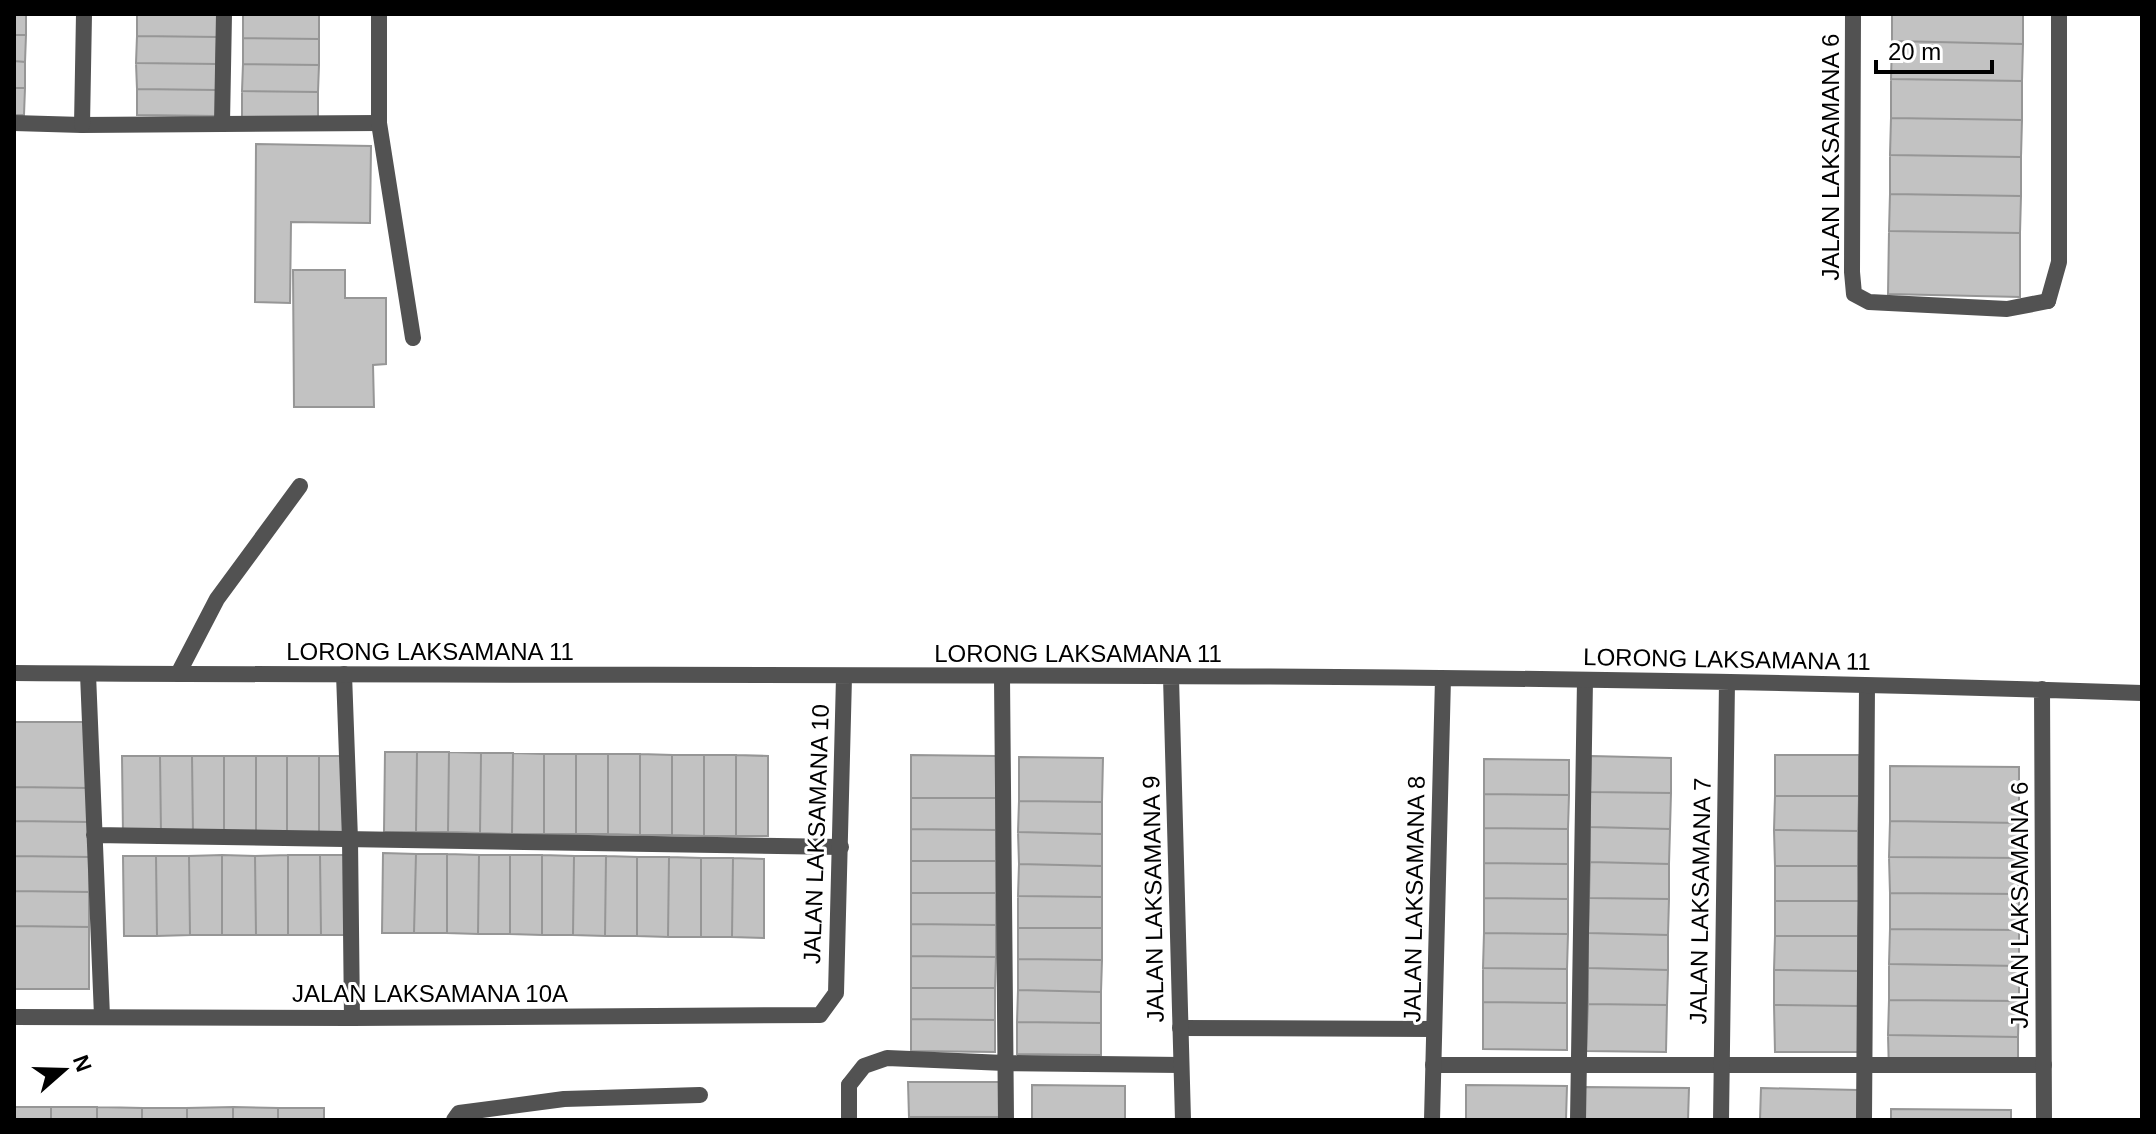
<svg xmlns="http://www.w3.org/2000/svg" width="2156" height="1134" font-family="Helvetica,sans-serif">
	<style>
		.building { fill: #c2c2c2; stroke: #969696; stroke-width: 2 }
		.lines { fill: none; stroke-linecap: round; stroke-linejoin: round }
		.service { stroke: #525252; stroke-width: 16 }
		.minor { stroke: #525252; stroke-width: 16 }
		.labels { text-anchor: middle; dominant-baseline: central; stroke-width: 6; stroke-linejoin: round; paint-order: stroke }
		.street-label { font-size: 24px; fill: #000; stroke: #fff }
	</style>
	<rect width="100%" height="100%" fill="#fff"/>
	<path class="building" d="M14 14H26V35H14Z
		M137 14H217V37L137 36Z
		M243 14H319V39L243 38Z
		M1892 14H2023V44L1892 41Z
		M14 35H26L25 62 14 61Z
		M137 36 217 37 216 64 136 63Z
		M243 38 319 39V65L243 64Z
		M1892 41 2023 44 2022 81 1891 79Z
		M14 61 25 62V88H14Z
		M136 63 216 64V90L137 89Z
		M243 64 319 65 318 92 242 91Z
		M1891 79 2022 81V120L1891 118Z
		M14 88H25L24 115H14Z
		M137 89 216 90V116L137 115Z
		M242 91 318 92V118L242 117Z
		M1891 118 2022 120 2021 157 1890 155Z
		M256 144 371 146 370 223 291 222 290 303 255 302Z
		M1890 155 2021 157V196L1890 194Z
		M1890 194 2021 196 2020 233 1889 231Z
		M1889 231 2020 233V297L1888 294Z
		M293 270H345V298H386V364L373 365 374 407H294Z
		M14 722H90V788L14 787Z
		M385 752H417L416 832H384Z
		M417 752H449L448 832H416Z
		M449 752 481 753 480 833 448 832Z
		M481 753H513L512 834 480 833Z
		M513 753 544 754V834H512Z
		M544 754H576V834H544Z
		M576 754H608V834H576Z
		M608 754H640V835L608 834Z
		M640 754 672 755V835H640Z
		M672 755H704V836L672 835Z
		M704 755H736V836H704Z
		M736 755 768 756V836H736Z
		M911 755 996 756V798H911Z
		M1775 755H1859V796H1775Z
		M122 756H160L161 835H123Z
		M160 756H192L193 835H161Z
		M192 756H224V835H193Z
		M224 756H256V834L224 835Z
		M256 756H287V834H256Z
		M287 756H319V834H287Z
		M319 756H351V834H319Z
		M1591 756 1671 758V793L1590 792Z
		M1019 757 1103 758 1102 802 1019 801Z
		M1484 759 1569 760V795L1484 794Z
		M1890 766 2019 767V823L1890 821Z
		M14 787 90 788V822L14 821Z
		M1590 792 1671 793 1670 829 1590 827Z
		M1484 794 1569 795 1568 829 1484 828Z
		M1775 796H1859L1858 831 1774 830Z
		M911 798H996V830L911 829Z
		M1019 801 1102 802V834L1018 832Z
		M14 821 90 822 89 857 14 856Z
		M1890 821 2019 823V858L1889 857Z
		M1590 827 1670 829 1669 864 1590 862Z
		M1484 828 1568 829V864L1484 863Z
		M911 829 996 830V861H911Z
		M1774 830 1858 831V866H1775Z
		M1018 832 1102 834V866L1019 864Z
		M383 853 416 854 414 933H382Z
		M416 854H447V933H414Z
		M447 854 479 855 478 934 447 933Z
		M222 855 255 856 256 935H222Z
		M222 855V935H190L189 856Z
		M288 855H320L321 935H288Z
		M288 855V935H256L255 856Z
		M320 855H353L354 935H321Z
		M479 855H510V934H478Z
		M510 855H542V935L510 934Z
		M542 855 574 856 573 935H542Z
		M14 856 89 857V892L14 891Z
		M123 856H156L157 936H124Z
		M156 856H189L190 935 157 936Z
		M574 856H606L605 936 573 935Z
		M606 856 637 857V936H605Z
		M637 857H669L668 937 637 936Z
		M669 857 701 858V937H668Z
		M1889 857 2019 858V894L1890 893Z
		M701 858H733L732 937H701Z
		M733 858 764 859V938L732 937Z
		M911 861H996V893H911Z
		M1590 862 1669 864V899L1589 898Z
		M1484 863 1568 864V899L1484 898Z
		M1019 864 1102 866V897L1018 896Z
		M1775 866H1858L1859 901H1775Z
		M14 891 89 892V927L14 926Z
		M911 893H996V925L911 924Z
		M1890 893 2019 894V930L1890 929Z
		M1018 896 1102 897V928H1018Z
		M1484 898 1568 899V934L1484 933Z
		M1589 898 1669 899 1668 935 1588 933Z
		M1775 901H1859L1858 936H1775Z
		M911 924 996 925V957L911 956Z
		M14 926 89 927V989H14Z
		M1018 928H1102V960L1018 959Z
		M1890 929 2019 930V966L1889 964Z
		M1484 933 1568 934 1567 969 1483 968Z
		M1588 933 1668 935V970L1588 968Z
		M1775 936H1858V971L1774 970Z
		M911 956 996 957 995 988H911Z
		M1018 959 1102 960 1101 992 1018 990Z
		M1889 964 2019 966V1001L1889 1000Z
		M1483 968 1567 969V1003L1483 1002Z
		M1588 968 1668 970 1667 1005 1588 1004Z
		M1774 970 1858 971V1006L1774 1005Z
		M911 988H995V1020L911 1019Z
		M1018 990 1101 992V1023L1017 1022Z
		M1889 1000 2019 1001 2018 1037 1888 1035Z
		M1483 1002 1567 1003V1050L1483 1049Z
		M1588 1004 1667 1005 1666 1052 1586 1051Z
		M1774 1005 1858 1006V1052H1775Z
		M911 1019 995 1020V1052L911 1051Z
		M1017 1022 1101 1023V1055L1017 1054Z
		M1888 1035 2018 1037V1072H1889Z
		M908 1082H1011V1117H909Z
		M1032 1085 1125 1086V1120H1032Z
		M1466 1085 1567 1086 1566 1120H1466Z
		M1584 1087 1689 1088 1688 1120H1584Z
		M1761 1088 1858 1090 1857 1120H1760Z
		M14 1107H51V1120H14Z
		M51 1107H97V1120H51Z
		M97 1107 142 1108V1120H97Z
		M233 1107 278 1108V1120H233Z
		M233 1107V1120H187V1108Z
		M142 1108H187V1120H142Z
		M278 1108H324V1120H278Z
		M1891 1109 2011 1110V1120H1891Z
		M909 1117H1011V1120H909Z"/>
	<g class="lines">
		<path class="service" d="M1853 14 1852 272 1854 294 1869 302 2007 309 2048 301
			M14 123 82 125 379 123
			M222 123 224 14
			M88 674 102 1016
			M178 674 217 599 300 486
			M344 674 350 839 352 1018
			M1002 677 1006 1120
			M94 835 841 847
			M1180 1028 1434 1029
			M1433 1065H2044
			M849 1085 864 1066 887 1058 1005 1063 1181 1065
			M454 1120 459 1113 564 1099 700 1095
			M1578 1120 1585 680
			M1864 1120 1867 686"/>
		<path class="minor" d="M379 14V123L413 338
			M82 125 84 14
			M2048 301 2059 262V14
			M14 673C723 678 1433 668 2142 693
			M1171 677 1183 1120
			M2042 689 2044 1120
			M14 1017 352 1018 820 1015 836 993 844 677
			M849 1085V1120
			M1432 1120 1443 678
			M1721 1120 1727 682"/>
	</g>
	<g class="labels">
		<g class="street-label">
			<text transform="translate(1830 157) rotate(-90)">JALAN LAKSAMANA 6</text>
			<text x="430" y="651">LORONG LAKSAMANA 11</text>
			<text x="1078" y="653">LORONG LAKSAMANA 11</text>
			<text transform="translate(1727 659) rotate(1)">LORONG LAKSAMANA 11</text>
			<text transform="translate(816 834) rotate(-88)">JALAN LAKSAMANA 10</text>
			<text transform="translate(1153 899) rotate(-91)">JALAN LAKSAMANA 9</text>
			<text transform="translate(1414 899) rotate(-89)">JALAN LAKSAMANA 8</text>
			<text transform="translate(1700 901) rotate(-89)">JALAN LAKSAMANA 7</text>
			<text transform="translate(2019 905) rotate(-90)">JALAN LAKSAMANA 6</text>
			<text x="430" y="993">JALAN LAKSAMANA 10A</text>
		</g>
	</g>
	<rect width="2156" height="1134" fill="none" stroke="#000000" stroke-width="32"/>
	<g transform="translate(64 1070) rotate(70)" stroke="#ffffff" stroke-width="6" paint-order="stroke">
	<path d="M0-6L14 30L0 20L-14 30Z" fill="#000000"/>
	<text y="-12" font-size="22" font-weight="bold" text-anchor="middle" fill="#000000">N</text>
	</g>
	<path d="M1876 60v12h116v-12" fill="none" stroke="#000000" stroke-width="4"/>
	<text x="1888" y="60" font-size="24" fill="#000000" stroke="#ffffff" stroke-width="6" paint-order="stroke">20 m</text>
</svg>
